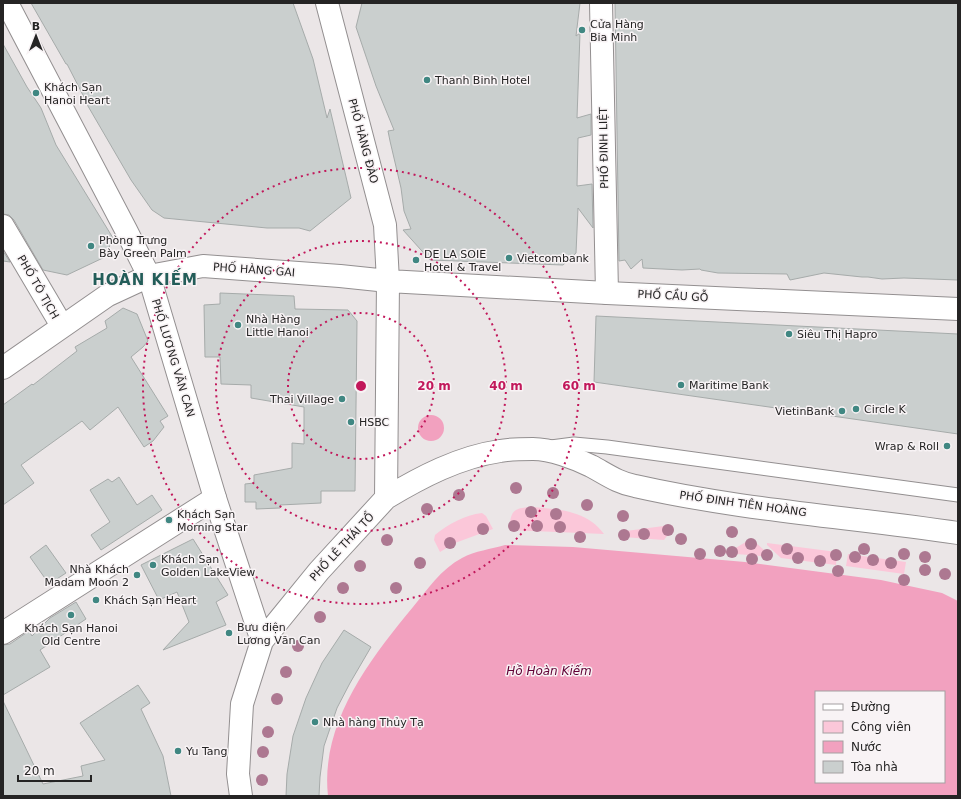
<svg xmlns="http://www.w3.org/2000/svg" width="961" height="799" font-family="'DejaVu Sans',sans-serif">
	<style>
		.green { fill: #fbc7d9 }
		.water { fill: #f2a1bf; fill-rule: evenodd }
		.building { fill: #cacfce; stroke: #a6abaa }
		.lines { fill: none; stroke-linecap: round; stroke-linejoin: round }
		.lane-casing { stroke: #938f90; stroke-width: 15 }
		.street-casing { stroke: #938f90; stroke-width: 24 }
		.secondary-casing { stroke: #938f90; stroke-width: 24 }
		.lane { stroke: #fff; stroke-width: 13 }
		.street { stroke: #fff; stroke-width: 22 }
		.secondary { stroke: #fff; stroke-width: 22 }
		.tree { fill: #ad7891 }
		.ring { fill: none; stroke: #c2185b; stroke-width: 2; stroke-dasharray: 2 4 }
		.poi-dot { fill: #408782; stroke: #f8f3f5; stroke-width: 1.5 }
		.labels { text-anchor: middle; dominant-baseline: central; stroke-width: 3; stroke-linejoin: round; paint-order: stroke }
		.poi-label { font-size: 11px; fill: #252424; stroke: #f8f3f5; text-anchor: start }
		.street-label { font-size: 11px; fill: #252424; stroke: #f8f3f5 }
		.water-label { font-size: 12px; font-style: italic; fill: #610035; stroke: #f8f3f5 }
		.district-label { font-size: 15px; font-weight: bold; letter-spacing: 1px; fill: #235d59; stroke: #f8f3f5 }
		.centre { fill: #c2185b; stroke: #f8f3f5; stroke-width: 2 }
		.ring-label { font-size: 12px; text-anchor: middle; font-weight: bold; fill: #c2185b; stroke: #f8f3f5; stroke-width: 3; stroke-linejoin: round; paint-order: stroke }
	</style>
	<rect width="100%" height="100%" fill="#ebe6e7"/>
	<path class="green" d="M531 507C557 509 587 510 604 534L509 530C511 512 512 508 531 507Z
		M482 513 486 516 493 529 455 543 440 552 434 540 435 535C448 524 465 515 482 513Z
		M671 525 673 526V528L664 540 623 537 621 535V532L626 531Z
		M749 540 754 541 772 557 724 553V551L729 552Z
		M767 543 837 552 836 565 781 558 767 545Z
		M848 554 906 562 904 574 846 566Z"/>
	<path class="water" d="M418 428a13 13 0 1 1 26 0a13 13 0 1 1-26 0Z
		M505 545 573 547 745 562 881 580 942 593 958 601V796H328C320 724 369 660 413 607 427 590 441 569 462 558 475 551 491 549 505 545ZM816 692H944V782H816Z"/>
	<path class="building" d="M31 3H293L313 59 327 118 330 109 351 198 310 231 299 228H267L164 218 152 210 131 180 85 101H86L67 64H66Z
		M362 3H580L576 36 580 33 577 118 591 114V135L578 138 577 186 592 184 593 228 578 208 576 253 563 265 430 260 403 230 411 229 404 211 401 188 390 141 388 131 394 130 376 86 356 27Z
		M615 3H958V280L904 278 882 279 868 277H862L824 273 790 280 787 274 718 273 701 270 700 269 682 270 643 268 642 259 631 269 625 260 619 261Z
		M3 44 27 87 41 108 56 145 113 238 105 257 67 275 43 270 14 220 9 215 3 214Z
		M3 251 10 262 3 261Z
		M220 293 294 296 295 309 348 310 357 321 355 491H321V503L280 505V508L256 509V502H245V484L254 483V475L292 468V443L304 444V407L251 398V385L221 384 220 357H205L204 305 220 304Z
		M123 308 137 314 148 341 143 347 131 357 168 416 160 421 164 427 153 441 144 447 118 407 90 430 82 421 21 465 34 483 3 505V405L32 384 33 385 77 351 75 347 107 328 105 321Z
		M596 316 958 334V434L594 382Z
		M119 477 137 505 152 495 162 510 101 550 91 535 110 522 90 490 108 479 112 482Z
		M193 539 228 595 216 602 226 625 163 650 189 622 177 592 159 600 141 565Z
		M46 545 66 573 49 584 30 557Z
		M76 602 86 619 40 650 50 667 3 695V645L10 644 29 631 32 636 50 618Z
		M344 630 371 647 350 683 337 708 324 746 320 777 319 796H286L287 774 293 736 306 698 322 663Z
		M138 685 150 703 141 709 163 756 171 796H3V701L43 784 83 776 81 766 105 760 80 723Z"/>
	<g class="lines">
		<defs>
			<path id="lane" d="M551 447 574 444 607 447 958 495"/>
			<path id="street" d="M601 3 607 293
				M3 226 62 326
				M3 633 215 498"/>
			<path id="secondary" d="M7 3 126 230 149 276 215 498 262 641
				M3 368 108 295 149 276 203 266 340 276 388 281 607 293 958 309
				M386 498C421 477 459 457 500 451 510 449 523 449 533 449 551 449 575 458 591 466 606 474 618 483 635 486 741 510 850 517 958 533
				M241 796 238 774 242 704 262 641 319 571 386 498 388 281 385 225 327 3"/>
		</defs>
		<use href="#lane" class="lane-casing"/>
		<use href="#street" class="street-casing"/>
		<use href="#secondary" class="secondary-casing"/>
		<use href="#lane" class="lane"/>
		<use href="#street" class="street"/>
		<use href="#secondary" class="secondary"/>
	</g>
	<g class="tree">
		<circle cx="516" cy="488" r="6"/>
		<circle cx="553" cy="493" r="6"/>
		<circle cx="459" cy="495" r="6"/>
		<circle cx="587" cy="505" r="6"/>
		<circle cx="427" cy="509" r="6"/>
		<circle cx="531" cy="512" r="6"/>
		<circle cx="556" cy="514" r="6"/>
		<circle cx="623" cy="516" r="6"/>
		<circle cx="514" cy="526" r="6"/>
		<circle cx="537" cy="526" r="6"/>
		<circle cx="560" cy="527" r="6"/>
		<circle cx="483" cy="529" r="6"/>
		<circle cx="668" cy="530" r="6"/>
		<circle cx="732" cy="532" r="6"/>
		<circle cx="644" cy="534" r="6"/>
		<circle cx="624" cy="535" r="6"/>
		<circle cx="580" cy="537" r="6"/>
		<circle cx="681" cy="539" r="6"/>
		<circle cx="387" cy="540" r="6"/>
		<circle cx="450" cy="543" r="6"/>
		<circle cx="751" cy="544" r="6"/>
		<circle cx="787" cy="549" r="6"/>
		<circle cx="864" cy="549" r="6"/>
		<circle cx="720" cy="551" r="6"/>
		<circle cx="732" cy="552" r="6"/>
		<circle cx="700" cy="554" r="6"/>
		<circle cx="904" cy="554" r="6"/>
		<circle cx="767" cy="555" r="6"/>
		<circle cx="836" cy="555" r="6"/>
		<circle cx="855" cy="557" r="6"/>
		<circle cx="925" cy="557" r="6"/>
		<circle cx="798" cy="558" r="6"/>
		<circle cx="752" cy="559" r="6"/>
		<circle cx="873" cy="560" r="6"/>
		<circle cx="820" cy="561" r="6"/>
		<circle cx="420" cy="563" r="6"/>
		<circle cx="891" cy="563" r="6"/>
		<circle cx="360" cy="566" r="6"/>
		<circle cx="925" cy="570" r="6"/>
		<circle cx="838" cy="571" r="6"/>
		<circle cx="945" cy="574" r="6"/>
		<circle cx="904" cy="580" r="6"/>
		<circle cx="343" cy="588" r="6"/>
		<circle cx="396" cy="588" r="6"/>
		<circle cx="320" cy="617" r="6"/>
		<circle cx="298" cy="646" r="6"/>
		<circle cx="286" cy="672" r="6"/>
		<circle cx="277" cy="699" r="6"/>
		<circle cx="268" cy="732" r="6"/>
		<circle cx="263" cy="752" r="6"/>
		<circle cx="262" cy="780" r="6"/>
	</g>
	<g class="ring">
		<circle cx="361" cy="386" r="73"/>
		<circle cx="361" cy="386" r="145"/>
		<circle cx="361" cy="386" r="218"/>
	</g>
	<g class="poi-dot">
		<circle cx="582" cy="30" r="4"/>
		<circle cx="427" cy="80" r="4"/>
		<circle cx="36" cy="93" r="4"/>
		<circle cx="91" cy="246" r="4"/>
		<circle cx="509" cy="258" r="4"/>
		<circle cx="416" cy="260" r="4"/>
		<circle cx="238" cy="325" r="4"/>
		<circle cx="789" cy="334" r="4"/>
		<circle cx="681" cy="385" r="4"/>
		<circle cx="342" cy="399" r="4"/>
		<circle cx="856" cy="409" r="4"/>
		<circle cx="842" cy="411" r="4"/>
		<circle cx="351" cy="422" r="4"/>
		<circle cx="947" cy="446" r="4"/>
		<circle cx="169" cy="520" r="4"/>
		<circle cx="153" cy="565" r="4"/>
		<circle cx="137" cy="575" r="4"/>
		<circle cx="96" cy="600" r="4"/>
		<circle cx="71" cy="615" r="4"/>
		<circle cx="229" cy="633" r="4"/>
		<circle cx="315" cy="722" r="4"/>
		<circle cx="178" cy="751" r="4"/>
	</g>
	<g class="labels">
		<g class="poi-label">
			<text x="590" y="24">Cửa Hàng<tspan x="590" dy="13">Bia Minh</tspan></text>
			<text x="435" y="80">Thanh Binh Hotel</text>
			<text x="44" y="87">Khách Sạn<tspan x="44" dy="13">Hanoi Heart</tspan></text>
			<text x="99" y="240">Phòng Trưng<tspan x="99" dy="13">Bày Green Palm</tspan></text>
			<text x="424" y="254">DE LA SOIE<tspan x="424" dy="13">Hotel &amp; Travel</tspan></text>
			<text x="517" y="258">Vietcombank</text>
			<text x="246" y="319">Nhà Hàng<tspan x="246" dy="13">Little Hanoi</tspan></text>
			<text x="797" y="334">Siêu Thị Hapro</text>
			<text x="689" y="385">Maritime Bank</text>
			<text x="334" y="399" text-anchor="end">Thai Village</text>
			<text x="864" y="409">Circle K</text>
			<text x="834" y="411" text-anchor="end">VietinBank</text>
			<text x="359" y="422">HSBC</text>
			<text x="939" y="446" text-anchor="end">Wrap &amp; Roll</text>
			<text x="177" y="514">Khách Sạn<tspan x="177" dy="13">Morning Star</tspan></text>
			<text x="161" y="559">Khách Sạn<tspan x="161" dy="13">Golden LakeView</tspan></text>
			<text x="129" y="569" text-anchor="end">Nhà Khách<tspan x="129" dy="13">Madam Moon 2</tspan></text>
			<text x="104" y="600">Khách Sạn Heart</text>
			<text x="237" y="627">Bưu điện<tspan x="237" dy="13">Lương Văn Can</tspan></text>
			<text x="71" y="628" text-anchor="middle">Khách Sạn Hanoi<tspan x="71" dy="13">Old Centre</tspan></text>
			<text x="323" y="722">Nhà hàng Thủy Tạ</text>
			<text x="186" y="751">Yu Tang</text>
		</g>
		<g class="street-label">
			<text transform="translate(363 141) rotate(75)">PHỐ HÀNG ĐÀO</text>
			<text transform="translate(604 148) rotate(-91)">PHỐ ĐINH LIỆT</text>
			<text transform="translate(254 270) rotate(4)">PHỐ HÀNG GAI</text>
			<text transform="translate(38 287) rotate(60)">PHỐ TÔ TỊCH</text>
			<text transform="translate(673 296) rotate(3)">PHỐ CẦU GỖ</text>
			<text transform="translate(173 358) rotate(73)">PHỐ LƯƠNG VĂN CAN</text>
			<text transform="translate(743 504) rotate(8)">PHỐ ĐINH TIÊN HOÀNG</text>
			<text transform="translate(342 547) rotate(-47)">PHỐ LÊ THÁI TỔ</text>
		</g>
		<g class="water-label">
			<text x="549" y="671">Hồ Hoàn Kiếm</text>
		</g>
		<g class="district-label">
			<text x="145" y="280">HOÀN KIẾM</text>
		</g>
	</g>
	<circle cx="361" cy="386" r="6" class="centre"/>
	<g class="ring-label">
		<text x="434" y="390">20 m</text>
		<text x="506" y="390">40 m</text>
		<text x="579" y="390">60 m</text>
	</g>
	<rect width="961" height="799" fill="none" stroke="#252424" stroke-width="8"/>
	<rect x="815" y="691" width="130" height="92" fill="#f8f3f5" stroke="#a4a0a1"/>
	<rect x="823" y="704" width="20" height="6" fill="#ffffff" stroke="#a4a0a1"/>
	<text x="851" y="711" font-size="12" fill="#252424">Đường</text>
	<rect x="823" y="721" width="20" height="12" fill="#fbc7d9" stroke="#a4a0a1"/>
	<text x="851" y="731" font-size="12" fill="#252424">Công viên</text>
	<rect x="823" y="741" width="20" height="12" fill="#f2a1bf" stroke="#a4a0a1"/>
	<text x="851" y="751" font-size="12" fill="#252424">Nước</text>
	<rect x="823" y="761" width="20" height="12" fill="#cacfce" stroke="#a4a0a1"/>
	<text x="851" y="771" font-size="12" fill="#252424">Tòa nhà</text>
	<g transform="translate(36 36)" stroke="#f8f3f5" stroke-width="3" paint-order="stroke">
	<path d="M0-3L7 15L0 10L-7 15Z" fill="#252424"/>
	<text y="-6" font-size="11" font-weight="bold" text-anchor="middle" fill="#252424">B</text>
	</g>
	<path d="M18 775v6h73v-6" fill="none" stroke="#252424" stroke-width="2"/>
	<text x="24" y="775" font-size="12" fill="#252424" stroke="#f8f3f5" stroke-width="3" paint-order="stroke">20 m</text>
</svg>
